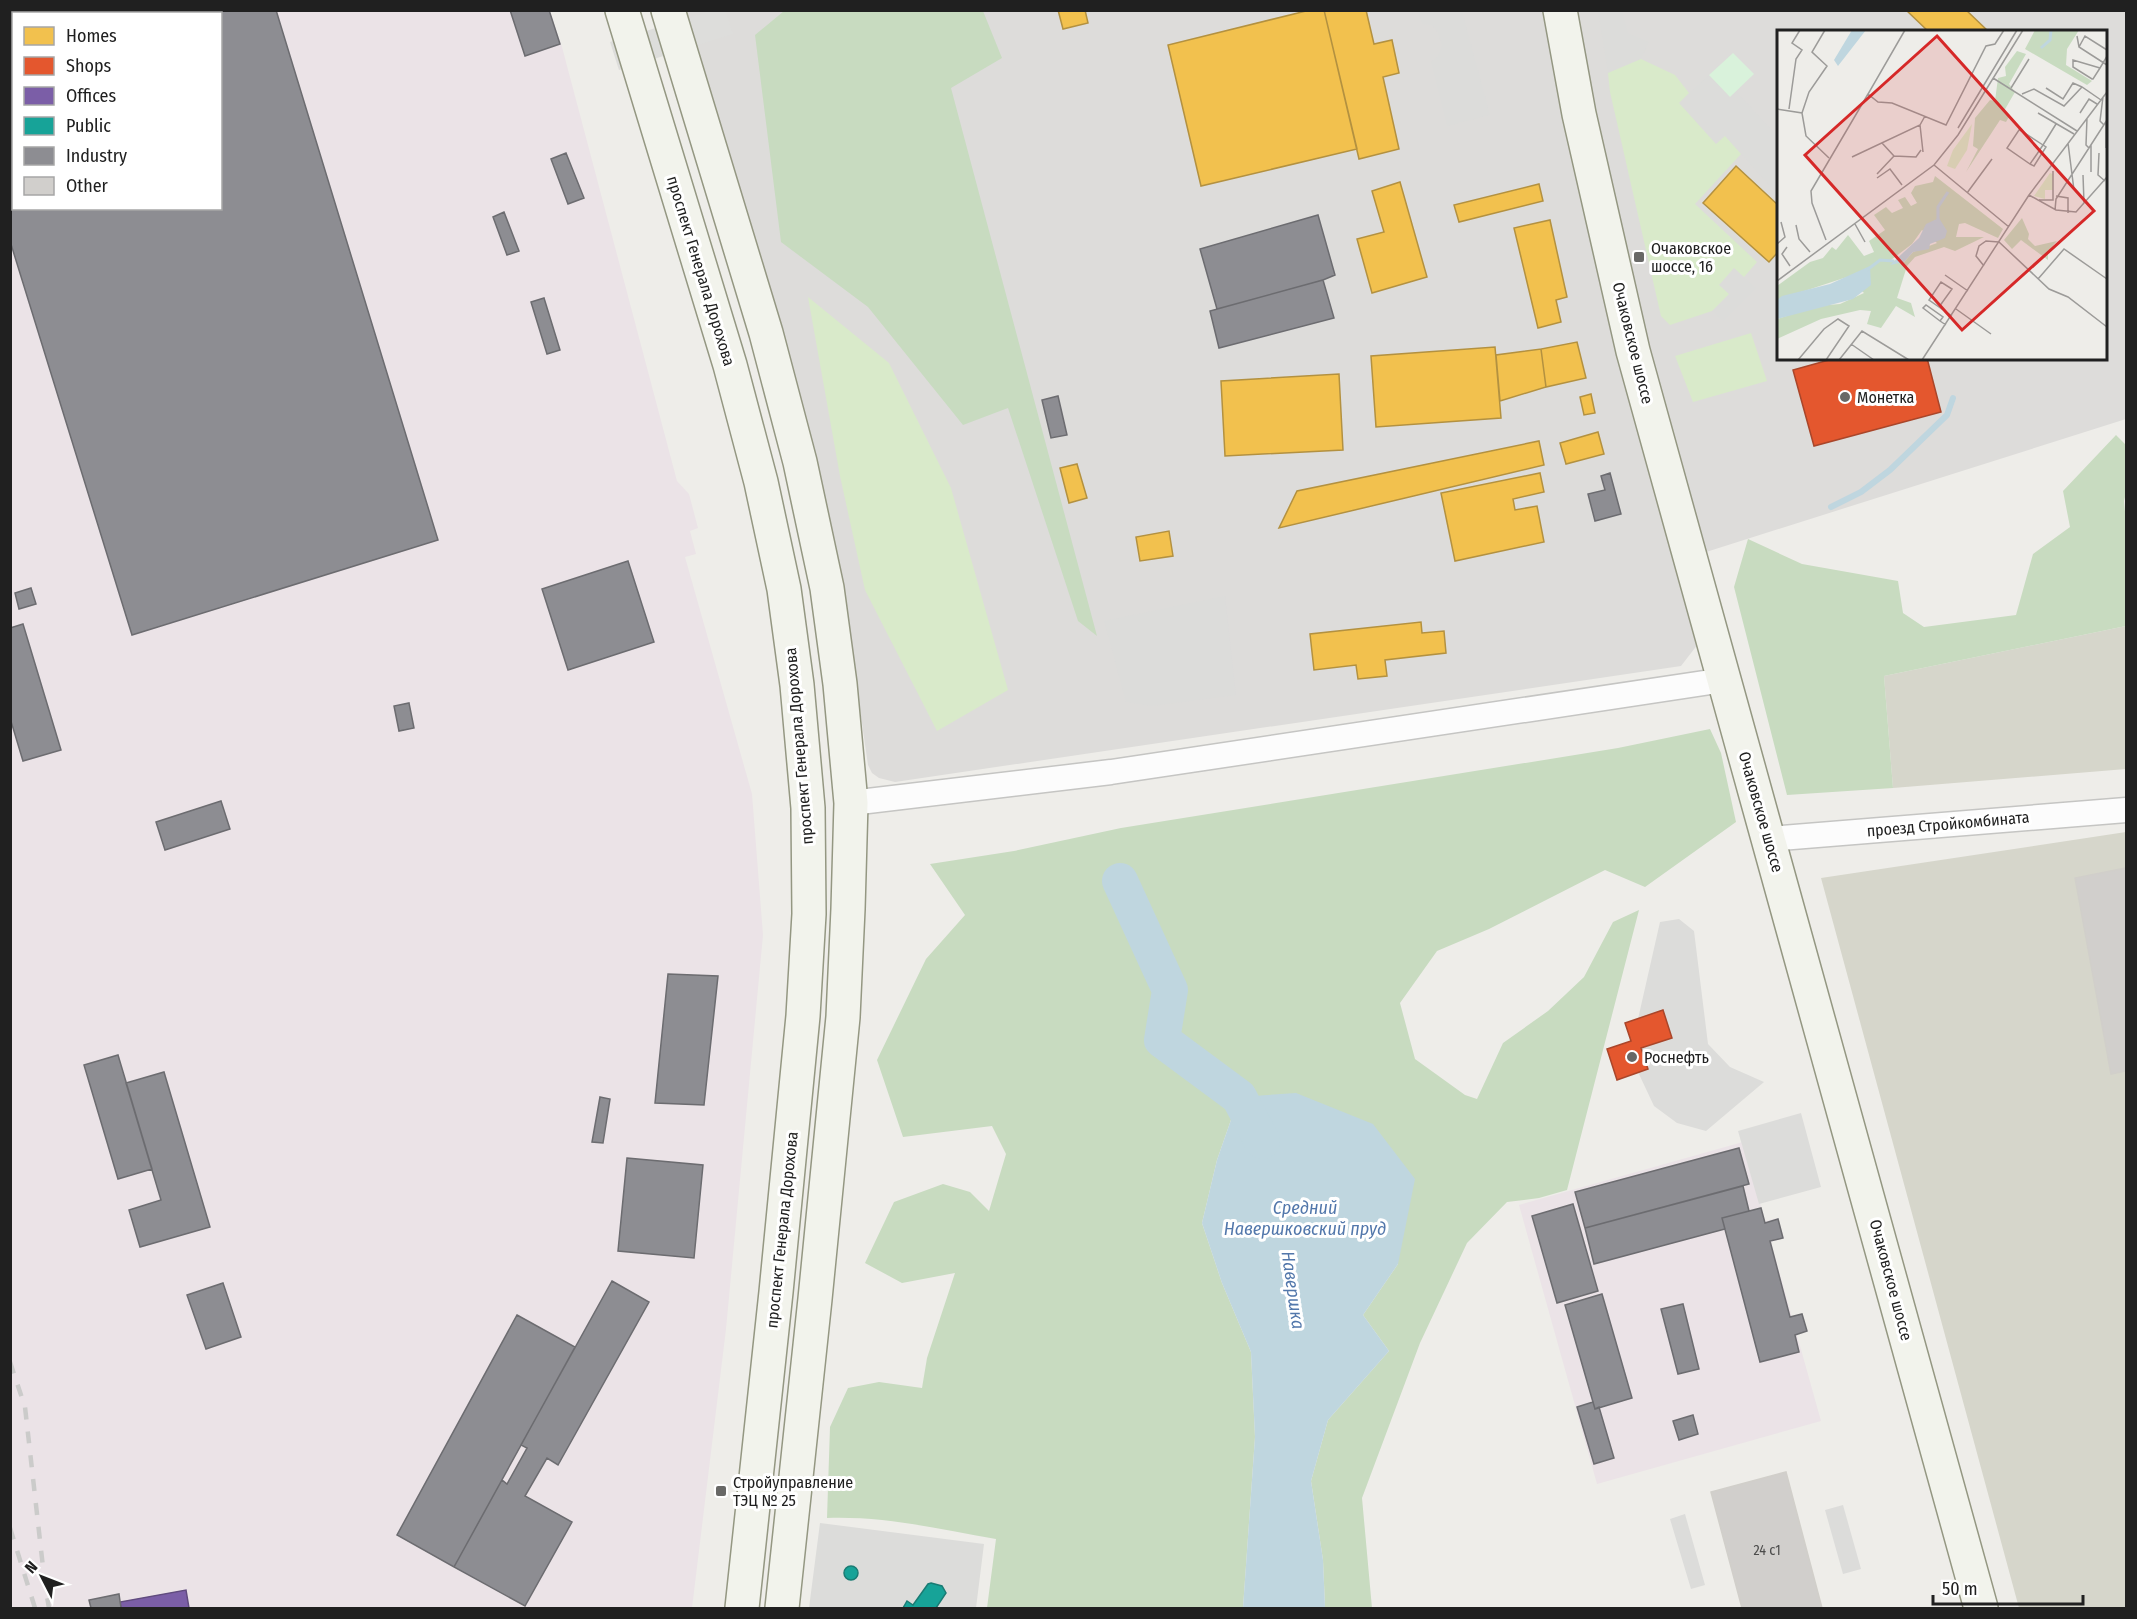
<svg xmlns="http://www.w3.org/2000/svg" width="2137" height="1619" font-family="'Fira Sans Condensed',sans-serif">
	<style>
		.residential { fill: #dddcda; fill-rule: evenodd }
		.industrial { fill: #ebe3e7; fill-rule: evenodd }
		.religious { fill: #dcdcda }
		.construction { fill: #d6d6cb }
		.grass { fill: #d9eaca }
		.forest { fill: #c8dbc0 }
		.park { fill: #d9f2db }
		.water { fill: #bfd6df }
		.pier { fill: #dddddb }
		.homes { fill: #f2c14e; stroke: #b39140; stroke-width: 1.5 }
		.shops { fill: #e4572e; stroke: #a9462a; stroke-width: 1.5 }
		.offices { fill: #7b5ea7; stroke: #604b7e; stroke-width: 1.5 }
		.public { fill: #17a398; stroke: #1a7c74; stroke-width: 1.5 }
		.industry { fill: #8d8d92; stroke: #6c6c70; stroke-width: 1.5; fill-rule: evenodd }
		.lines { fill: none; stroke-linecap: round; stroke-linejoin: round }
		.stream { stroke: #bfd6df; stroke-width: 6 }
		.river { stroke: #bfd6df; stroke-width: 36 }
		.building { fill: #d1cfcc; stroke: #d1cfca; stroke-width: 1.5 }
		.street-casing { stroke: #c5c5c3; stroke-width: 27 }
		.secondary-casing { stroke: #949782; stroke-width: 36 }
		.street { stroke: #fcfcfc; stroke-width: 24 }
		.secondary { stroke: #f2f3ec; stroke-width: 33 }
		.rail { stroke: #cbcbca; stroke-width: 4.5; stroke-dasharray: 12 12; stroke-linecap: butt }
		.poi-dot { fill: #686866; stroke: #fff; stroke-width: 2 }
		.labels { text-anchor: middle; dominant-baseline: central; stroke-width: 6; stroke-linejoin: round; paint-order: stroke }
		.number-label { font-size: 14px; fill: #4c4c4b }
		.poi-label { font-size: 16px; fill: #202020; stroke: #fff; text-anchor: start }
		.street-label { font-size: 16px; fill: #202020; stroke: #fff }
		.water-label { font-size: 18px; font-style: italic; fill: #5277ab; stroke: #fff }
		.inset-river { fill: none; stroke: #bfd6df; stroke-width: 3 }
		.inset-road { fill: none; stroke: #9c9b99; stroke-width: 1.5 }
		.view { fill: #d62828; fill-opacity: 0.15; stroke: #d62828; stroke-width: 3 }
		.inset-edge { fill: none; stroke: #202020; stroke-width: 3 }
	</style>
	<rect width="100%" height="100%" fill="#eeede9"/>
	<path class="residential" d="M681 11H1545L1698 644 1681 666 895 782 879 778 872 773 868 765 844 598Z
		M1576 11H2125L2126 17V419L1703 553 1635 310 1593 121ZM1778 32H2106V358H1778Z"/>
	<path class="industrial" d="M11 11H550L562 47 677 481 689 494 698 528 690 531 696 554 685 557 752 794 763 935 726 1329 692 1608H11ZM14 14H220V208H14Z
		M1743 1142 1765 1221 1778 1218 1784 1238 1771 1242 1821 1421 1597 1484 1519 1205Z"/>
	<path class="religious" d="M1418 11H1462L1490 115 1447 126 1431 62 1438 56 1442 46 1438 33 1432 25 1422 24Z
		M1598 11H1622L1628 33 1649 42 1641 59 1608 73Z
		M1709 75 1730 97 1736 91 1778 137V195L1726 137 1716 145 1678 103Z
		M1734 268 1756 288 1723 321 1712 311 1728 294 1719 285Z
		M1225 596 1236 695 1152 706 1126 702 1104 621Z
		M1679 919 1694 931 1708 1044 1730 1067 1764 1082 1706 1131 1677 1123 1654 1106 1638 1072 1648 1069 1641 1048 1672 1038 1663 1011 1638 1019 1660 922Z
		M1801 1113 1821 1187 1759 1204 1738 1131Z
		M1843 1505 1861 1569 1843 1574 1825 1510Z
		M1685 1514 1705 1585 1691 1589 1670 1519Z
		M820 1523 984 1544 976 1608H809Z"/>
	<path class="construction" d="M2126 626V769L1893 788 1884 676Z
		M2126 832V1608H2019L1821 878Z"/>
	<path class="grass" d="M1641 59 1675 75 1689 93 1679 103 1716 144 1725 136 1741 154 1695 204 1757 262 1744 277 1734 268 1719 285 1729 294 1712 311 1670 325 1661 316 1610 92 1608 73Z
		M808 297 889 363 951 488 1008 690 937 731 865 590 840 476Z
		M1751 333 1767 381 1693 402 1675 356Z"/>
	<path class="forest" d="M784 11H983L1002 58 951 88 1097 636 1078 621 1008 408 963 425 868 307 781 242 755 35Z
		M2116 435 2126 445V493L2124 501 2126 522V626L1884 676 1893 788 1787 795 1734 587 1748 539 1802 564 1898 581 1903 613 1924 627 2016 615 2033 554 2070 527 2063 491Z
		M1710 729 1721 753 1736 822 1645 887 1605 870 1489 929 1437 951 1400 1003 1415 1059 1465 1095 1477 1099 1503 1043 1548 1011 1584 977 1613 922 1639 910 1567 1190 1539 1198 1507 1202 1467 1243 1420 1343 1362 1498 1372 1608H1324L1325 1606 1323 1560 1311 1481 1328 1420 1389 1351 1363 1315 1398 1264 1239 1097 1217 1160 1202 1223 1222 1283 1251 1352 1255 1437 1243 1608H987L996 1539C939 1529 885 1516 827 1518L830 1427 848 1388 879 1382 922 1388 927 1358 955 1273 902 1283 865 1263 894 1202 943 1184 970 1192 989 1211 1006 1154 992 1126 903 1137 877 1060 926 959 965 915 930 864 1014 851 1121 828 1618 748Z"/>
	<path class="park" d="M1733 53 1754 74 1730 97 1709 75Z"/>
	<path class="water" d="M1296 1093 1373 1124 1415 1179 1398 1264 1363 1315 1389 1351 1328 1420 1311 1481 1323 1560 1325 1607 1324 1608H1243L1255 1437 1251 1352 1222 1283 1202 1223 1217 1160 1239 1097Z"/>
	<path class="pier" d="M711 11H726L733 34 619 70 610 42Z"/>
	<path class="homes" d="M1058 10H1085L1088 23 1063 29Z
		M1310 10H1324L1357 149 1201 186 1168 45Z
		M1324 10H1366L1374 44 1392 40 1399 73 1383 77 1399 149 1359 159Z
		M1906 10H1966L1989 32H1929Z
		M1736 166 1778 205V252L1769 262 1703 203Z
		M1400 182 1427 277 1372 293 1357 239 1384 232 1372 191Z
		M1539 184 1543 201 1459 222 1454 205Z
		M1550 220 1567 297 1556 300 1561 322 1538 328 1514 228Z
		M1577 342 1586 378 1546 387 1541 349Z
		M1495 347 1501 418 1376 427 1371 356Z
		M1541 349 1546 387 1500 401 1496 355Z
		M1339 374 1343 450 1225 456 1221 381Z
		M1591 394 1595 413 1584 415 1580 397Z
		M1598 432 1604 454 1566 464 1560 443Z
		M1539 441 1544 465 1279 528 1297 491Z
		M1077 464 1087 498 1069 503 1060 468Z
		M1540 473 1544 492 1513 499 1515 510 1537 506 1544 542 1455 561 1441 493Z
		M1169 531 1173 556 1140 561 1136 537Z
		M1421 622 1422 633 1444 631 1446 653 1385 660 1387 676 1358 679 1356 665 1314 670 1310 634Z"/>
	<path class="shops" d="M1836 358H1927L1941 412 1814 446 1793 370Z
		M1663 1010 1672 1038 1641 1048 1648 1069 1617 1080 1607 1049 1631 1041 1625 1023Z"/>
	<path class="offices" d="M186 1590 189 1608H121L120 1602Z"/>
	<path class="public" d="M844 1573a7 7 0 1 1 14 0a7 7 0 1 1-14 0Z
		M931 1583 942 1586 946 1593 936 1608H903L907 1601 913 1605 928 1584Z"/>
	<path class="industry" d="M10 10H276L438 540 132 635 10 241ZM14 14H220V208H14Z
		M510 10H549L560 44 525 56Z
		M566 153 584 198 568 204 551 159Z
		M504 212 519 251 507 255 493 217Z
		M1318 215 1335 275 1323 280 1217 309 1200 249Z
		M1323 280 1334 318 1219 348 1210 311Z
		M544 298 560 350 547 354 531 302Z
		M1058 396 1067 435 1051 438 1042 400Z
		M1610 473 1621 514 1595 521 1588 494 1605 490 1601 476Z
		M628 561 654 642 568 670 542 589Z
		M31 588 36 604 19 609 15 593Z
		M23 624 61 750 23 761 10 718V628Z
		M409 703 414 728 399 731 394 706Z
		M221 801 230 829 165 850 156 822Z
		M668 974 718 976 704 1105 655 1103Z
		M118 1055 152 1169 118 1179 84 1065Z
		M164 1072 210 1227 140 1247 129 1210 161 1200 126 1083Z
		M600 1097 610 1099 603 1143 592 1142Z
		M1739 1148 1749 1184 1585 1228 1575 1192Z
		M627 1158 703 1165 694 1258 618 1251Z
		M1743 1186 1749 1211 1722 1218 1725 1229 1594 1264 1585 1228Z
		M1573 1204 1598 1291 1557 1303 1532 1216Z
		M1761 1208 1765 1223 1778 1219 1783 1238 1770 1241 1790 1317 1802 1314 1807 1331 1795 1335 1799 1352 1760 1362 1722 1218Z
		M612 1281 649 1302 558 1465 547 1458 525 1496 572 1522 525 1606 454 1567 502 1480 507 1484 527 1448 521 1445Z
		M223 1283 241 1337 206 1349 187 1295Z
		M1602 1294 1632 1398 1595 1409 1565 1305Z
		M1683 1304 1699 1369 1678 1374 1661 1309Z
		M517 1315 575 1347 454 1567 397 1535Z
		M1593 1402 1595 1409 1599 1407 1614 1458 1594 1464 1577 1407Z
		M1693 1415 1698 1434 1679 1440 1673 1421Z
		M119 1594 121 1608H91L89 1600Z"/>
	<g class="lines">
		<path class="stream" d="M1831 507 1861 492 1890 470 1947 415 1953 398"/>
		<path class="river" d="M1120 881 1170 990 1162 1040 1239 1097 1262 1141"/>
	</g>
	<path class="building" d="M2126 868V1071L2111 1074 2075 878Z
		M1786 1472 1822 1608H1742L1711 1492Z"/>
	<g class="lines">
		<defs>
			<path id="street" d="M851 803 1111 772 1724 680
				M1769 839 2126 810"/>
			<path id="secondary" d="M622 10 730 365 761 482 784 589 797 685 808 808 809 914 803 1016 776 1292 742 1608
				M668 10 766 333 800 462 827 588 840 684 851 803 848 909 843 1017 815 1299 782 1608
				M1560 10 1579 114 1633 351 1981 1608"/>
		</defs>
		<use href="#street" class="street-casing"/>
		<use href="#secondary" class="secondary-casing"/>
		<use href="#street" class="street"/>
		<use href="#secondary" class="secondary"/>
		<path class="rail" d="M10 1362 25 1407 45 1585 49 1608
			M10 1528 35 1608"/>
	</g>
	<g class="poi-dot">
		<rect x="1633" y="251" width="12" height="12" rx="3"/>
		<circle cx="1845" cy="397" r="6"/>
		<circle cx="1632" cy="1057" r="6"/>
		<rect x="715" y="1485" width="12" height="12" rx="3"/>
	</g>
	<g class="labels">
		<g class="number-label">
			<text x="1767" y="1550">24 с1</text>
		</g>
		<g class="poi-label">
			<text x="1651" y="248">Очаковское<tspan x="1651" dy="18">шоссе, 16</tspan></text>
			<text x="1857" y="397">Монетка</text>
			<text x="1644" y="1057">Роснефть</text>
			<text x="733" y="1482">Стройуправление<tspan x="733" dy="18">ТЭЦ № 25</tspan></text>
		</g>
		<g class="street-label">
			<text transform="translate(701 271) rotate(73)">проспект Генерала Дорохова</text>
			<text transform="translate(1633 343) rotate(76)">Очаковское шоссе</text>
			<text transform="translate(799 746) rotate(-95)">проспект Генерала Дорохова</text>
			<text transform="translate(1761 812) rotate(74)">Очаковское шоссе</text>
			<text transform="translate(1948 824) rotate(-5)">проезд Стройкомбината</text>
			<text transform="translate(782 1230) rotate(-84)">проспект Генерала Дорохова</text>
			<text transform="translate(1891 1280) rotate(75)">Очаковское шоссе</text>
		</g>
		<g class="water-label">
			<text x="1305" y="1208">Средний<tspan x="1305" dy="21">Навершковский пруд</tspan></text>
			<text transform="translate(1293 1290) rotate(82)">Навершка</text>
		</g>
	</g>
	<g transform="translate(1777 30)">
		<rect width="330" height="330" fill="#eeede9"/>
		<path d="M195 94 190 120 178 139 170 136 176 120ZM273 143 276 144V160H268V169L257 166Z" fill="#d9eaca"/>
		<path d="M258 0H302L290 19 289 35 315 51 310 55 248 19ZM240 21 249 24 232 54 238 62 227 81 233 85 229 92 223 90 189 142 201 119 196 116 198 88 213 70 218 71 221 48 229 46 228 37ZM158 146 226 199 221 208 188 193 182 194 179 207H207L178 221 167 217 138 227 130 236 120 268 134 273 138 287 119 276 104 298 90 294 94 281 83 280 44 289 0 309V289L40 276 63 274 87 263 70 247 0 270V256L33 232 46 228 55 217 59 220 71 205 87 226 97 222 92 211 108 200 97 185 109 177 115 183 126 178 121 170 128 167 134 176 140 173 134 163 138 156 156 152ZM145 200 160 213 136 222 127 232 114 230 135 214ZM245 188 252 204 251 209 258 216 280 211 271 221V230L244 210 235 219 227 210Z" fill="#c8dbc0" fill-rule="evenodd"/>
		<path d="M75 0H89L61 36 57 30ZM162 188 170 201 168 208 153 214 152 219 136 222 127 232 113 235 142 208 149 194ZM93 236 94 255 76 269 0 289V270L5 266 53 254Z" fill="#bfd6df"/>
		<path class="inset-river" d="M264 18 273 10 274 0M161 191V177L171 162M90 240 103 230 117 231"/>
		<path class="inset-road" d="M128 0 91 64 101 72 115 73 169 95 209 16 218 14 227 0M300 6 302 17 330 35M302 17 308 6 330 20M323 38 296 30V37L315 49H316L323 38 326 33 330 26M216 48 300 101M234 58 252 29M269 58 286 69 296 53 305 57M245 64 257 59 287 76 305 57 324 70M326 67 323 91 327 95M0 79 25 83 29 106 52 128M12 79 19 29 25 20 15 13 23 0M25 83 32 62 50 36 35 22 48 0M261 83 297 104M303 83 312 69 320 74M310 88 309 115 312 118M143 95 146 122M181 98 240 0M105 113 117 126 139 127 144 120M291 113 297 160M329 118V93M322 123 321 145 328 151M75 127 143 95 148 86M253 134 257 136 269 117 266 115 243 100H242L230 118 253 134 260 124 266 115 279 94M157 135 232 197M314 142V115M100 144 117 126M306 145 307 173M100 148 113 139 125 155M190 163 215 129M252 165 279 180 299 182 330 147M279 166 291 168V183M262 170H276V141M278 180 279 169 330 90M78 194 88 212M19 195 22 209 33 222M49 210 35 173 34 161 91 64M222 212 272 259 291 267 330 297M0 214 8 207 4 192M10 217 5 224 13 236M207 236 199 226 202 216 209 211 222 212M168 245 191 261M261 249 287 219 330 249M0 251 157 135 181 105 246 0M162 277 175 259 164 252 152 270 175 286M179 279 214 304M163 291 166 287 149 275 146 278 163 291 169 295M74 314 97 330M21 330 47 299 61 289 72 296 49 330M62 330 85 301 132 330M145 330 252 165 330 62"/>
		<path class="view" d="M160 6 317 181 185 300 28 125Z"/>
		<rect width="330" height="330" class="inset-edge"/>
	</g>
	<rect width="2137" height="1619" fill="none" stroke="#202020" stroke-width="24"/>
	<rect x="12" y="12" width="210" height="198" fill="#ffffff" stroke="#a6a6a6" stroke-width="1.5"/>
	<rect x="24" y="27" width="30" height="18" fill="#f2c14e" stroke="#a6a6a6" stroke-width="1.5"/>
	<text x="66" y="42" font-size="18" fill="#202020">Homes</text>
	<rect x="24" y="57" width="30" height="18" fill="#e4572e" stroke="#a6a6a6" stroke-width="1.5"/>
	<text x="66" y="72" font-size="18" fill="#202020">Shops</text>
	<rect x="24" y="87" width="30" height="18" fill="#7b5ea7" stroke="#a6a6a6" stroke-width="1.5"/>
	<text x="66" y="102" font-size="18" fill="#202020">Offices</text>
	<rect x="24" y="117" width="30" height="18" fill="#17a398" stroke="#a6a6a6" stroke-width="1.5"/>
	<text x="66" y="132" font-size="18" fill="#202020">Public</text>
	<rect x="24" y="147" width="30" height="18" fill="#8d8d92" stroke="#a6a6a6" stroke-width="1.5"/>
	<text x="66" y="162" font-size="18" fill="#202020">Industry</text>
	<rect x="24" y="177" width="30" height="18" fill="#d1cfcc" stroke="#a6a6a6" stroke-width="1.5"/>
	<text x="66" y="192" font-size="18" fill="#202020">Other</text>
	<g transform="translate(42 1577) rotate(312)" stroke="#ffffff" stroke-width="4.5" paint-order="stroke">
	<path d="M0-4.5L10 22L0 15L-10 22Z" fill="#202020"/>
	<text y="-9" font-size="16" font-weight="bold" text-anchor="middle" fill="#202020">N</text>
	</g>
	<path d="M1933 1595v9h150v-9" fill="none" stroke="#202020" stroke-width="3"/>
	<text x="1942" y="1595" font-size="18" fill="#202020" stroke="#ffffff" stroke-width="4.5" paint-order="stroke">50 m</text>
</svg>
